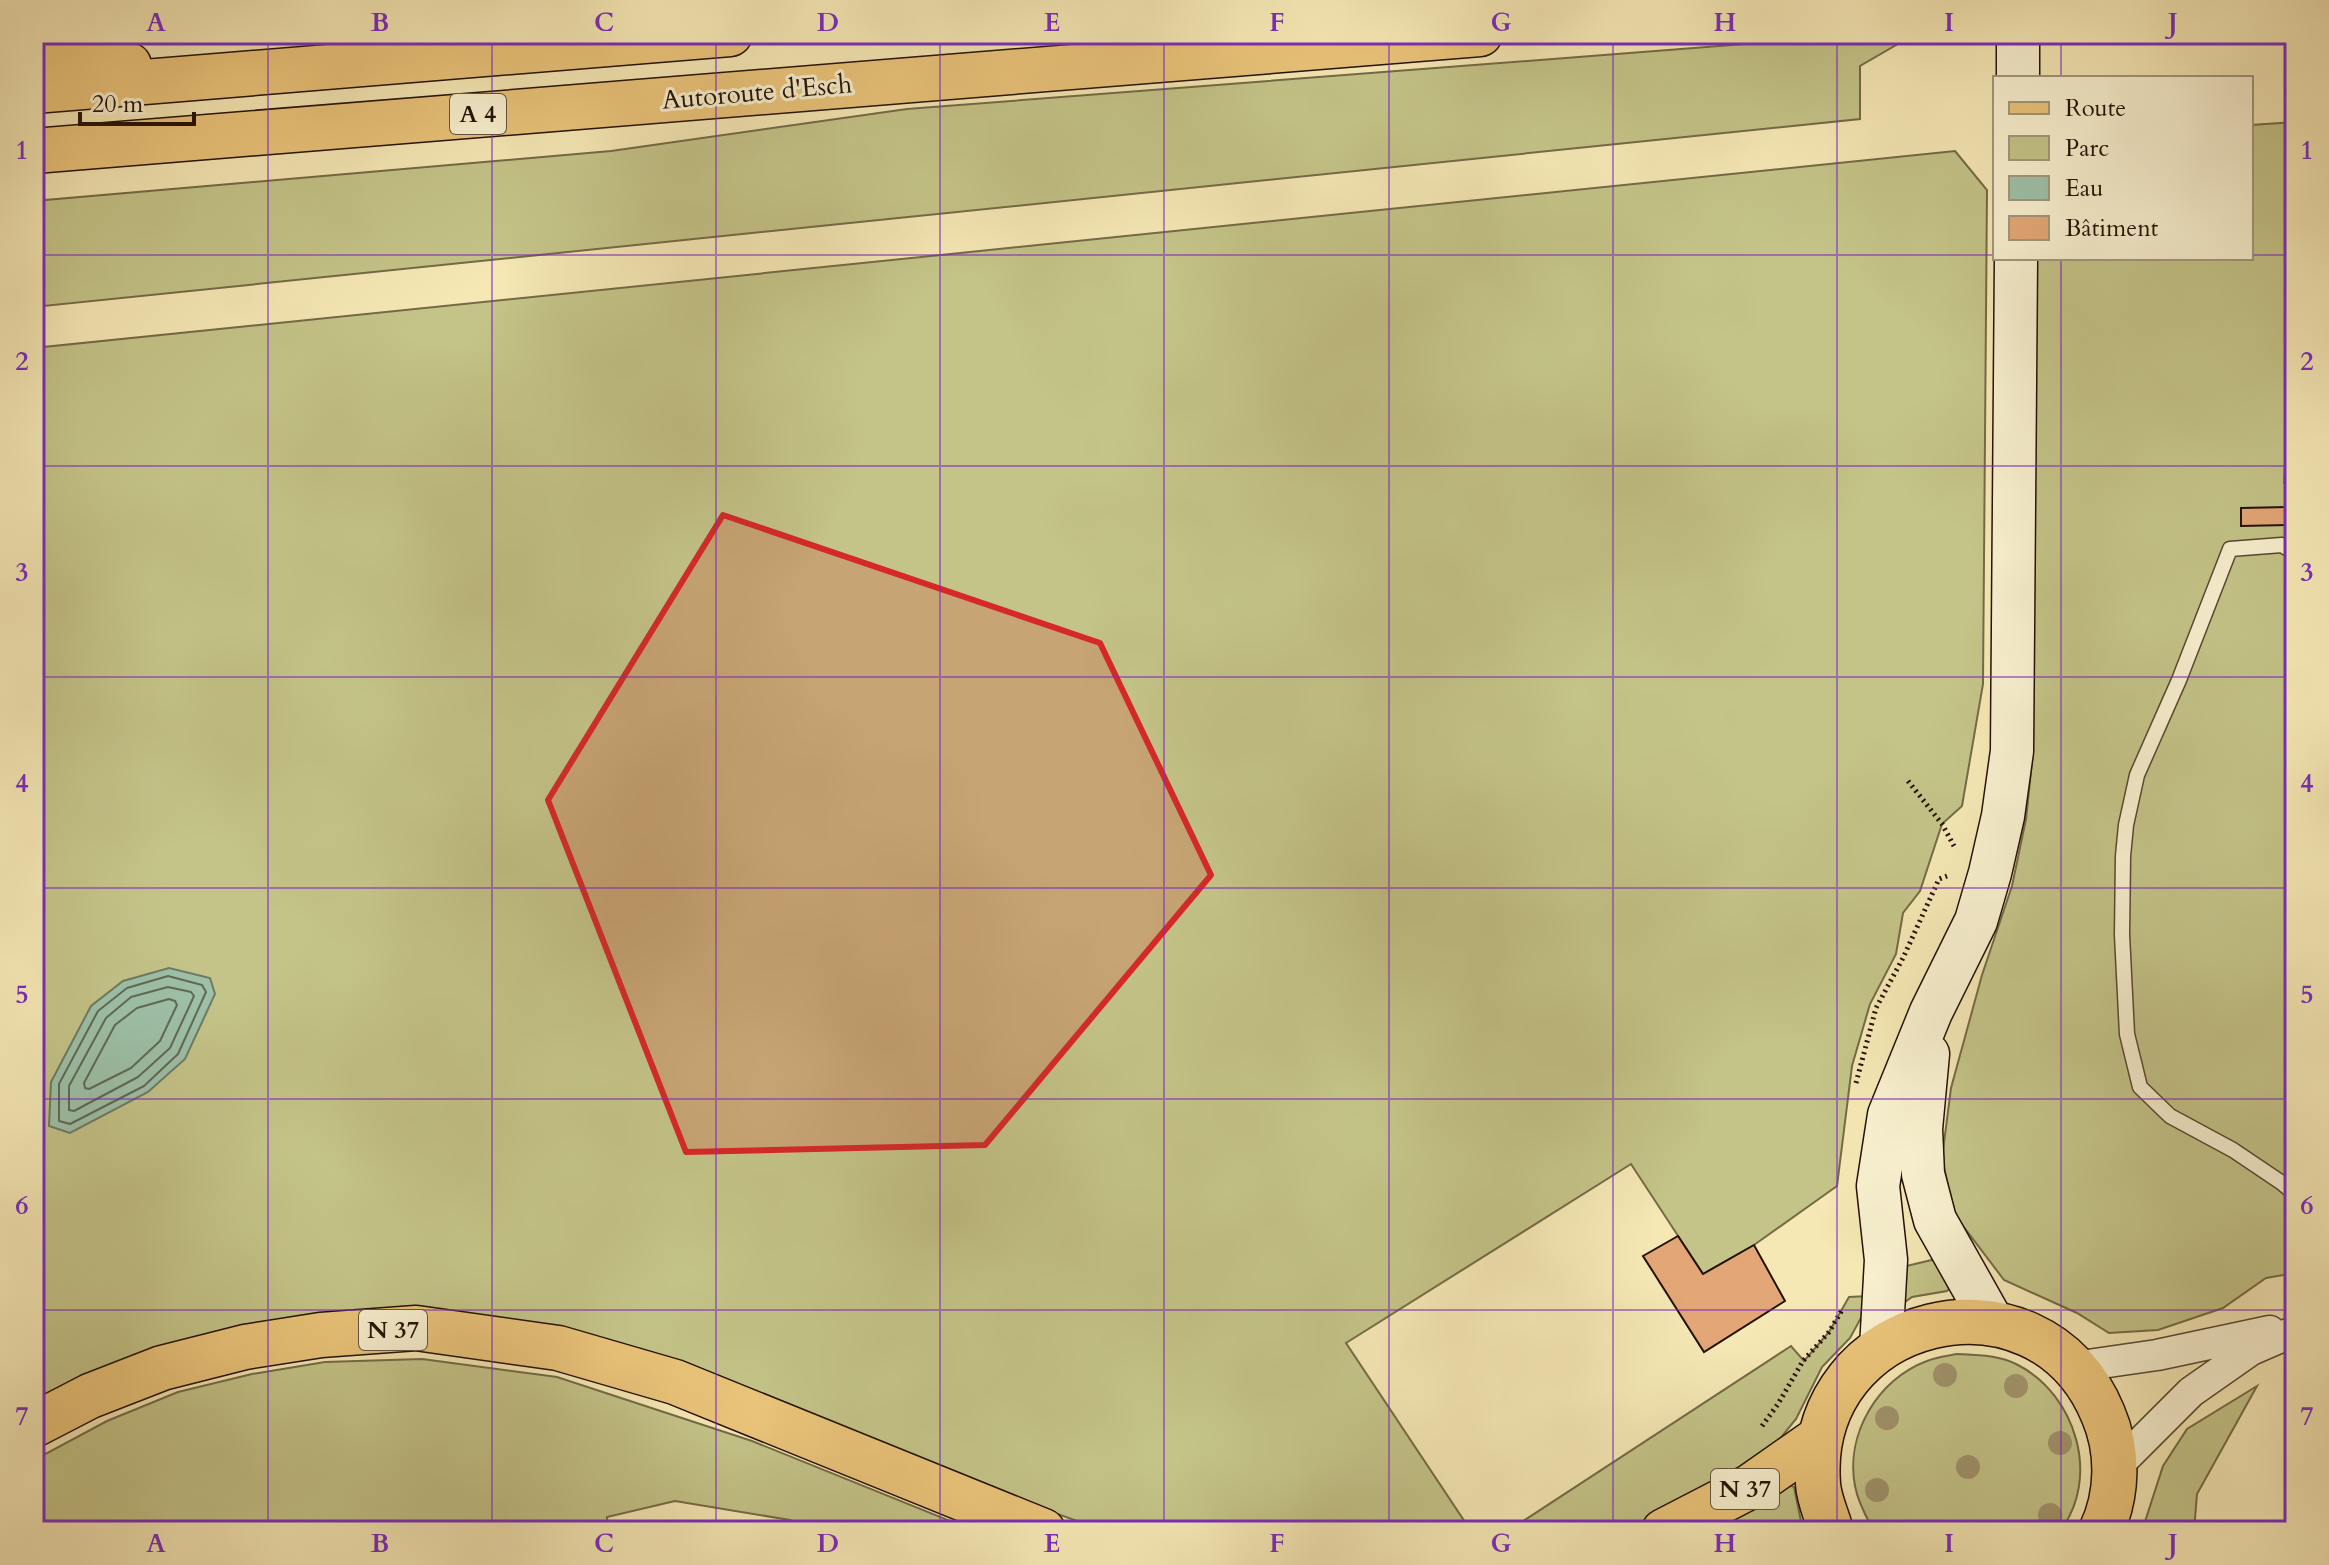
<svg xmlns="http://www.w3.org/2000/svg" width="2329" height="1565" font-family="Cardo,serif">
	<style>
		.green { fill: #c4c488; stroke: #746a46; stroke-width: 2 }
		.water { fill: #9dc1a8; stroke: #6d7b66; stroke-width: 2 }
		.lines { fill: none; stroke-linecap: round; stroke-linejoin: round }
		.shore { stroke: #606956; stroke-width: 2 }
		.building { fill: #e3a777; stroke: #241104; stroke-width: 2 }
		.lane-casing { stroke: #584730; stroke-width: 17 }
		.street-casing { stroke: #584730; stroke-width: 33 }
		.secondary-casing { stroke: #241104; stroke-width: 45 }
		.primary-casing { stroke: #241104; stroke-width: 47 }
		.highway-casing { stroke: #241104; stroke-width: 47 }
		.path { stroke: #241104; stroke-width: 5; stroke-dasharray: 2 4; stroke-linecap: butt }
		.lane { stroke: #f8f0cf; stroke-width: 14 }
		.street { stroke: #f8f0cf; stroke-width: 30 }
		.secondary { stroke: #f8f0cf; stroke-width: 42 }
		.primary { stroke: #eac47a; stroke-width: 44 }
		.highway { stroke: #eac47a; stroke-width: 44 }
		.tree { fill: #a1946d }
		.marked { fill: #d62828; fill-opacity: 0.2; stroke: #d62828; stroke-width: 6; stroke-linejoin: round }
		.grid { fill: none; stroke: #7b2cbf; stroke-width: 2; stroke-opacity: 0.55 }
		.labels { text-anchor: middle; dominant-baseline: central; stroke-width: 6; stroke-linejoin: round; paint-order: stroke }
		.shield { fill: #f8f0cf; stroke: #645441; stroke-width: 2 }
		.shield-label { font-size: 24px; font-weight: bold; fill: #241104 }
		.street-label { font-size: 26px; fill: #241104; stroke: #f8f0cf }
		.neatline { fill: none; stroke: #7b2cbf; stroke-width: 3 }
		.grid-label { font-size: 26px; text-anchor: middle; font-weight: bold; fill: #7b2cbf }
	</style>
	<rect width="100%" height="100%" fill="#f5e8b5"/>
	<filter id="stains"><feTurbulence type="fractalNoise" baseFrequency=".0025" numOctaves="4"/><feColorMatrix values="0 0 0 0 .2 0 0 0 0 .09 0 0 0 0 .02 0 0 0 .5 -.17"/></filter>
	<radialGradient id="worn" r=".72"><stop offset=".6" stop-color="#630" stop-opacity="0"/><stop offset="1" stop-color="#630" stop-opacity=".3"/></radialGradient>
	<path class="green" d="M1874 34H1915L1860 66V119L34 307V201L611 151 907 109Z
		M2295 122V1273L2266 1278 2223 1308 2158 1330 2109 1333 2077 1313 2004 1280 1954 1214 1942 1158 1951 1088 1982 975 2012 886 2026 819 2033 753 2035 258H2251V125Z
		M1955 151 1987 190 1983 684 1962 806 1942 824 1920 891 1903 913 1896 954 1870 1004 1852 1066 1837 1186 1754 1245 1703 1274 1631 1164 1346 1343 1471 1531H1105L1052 1512 420 1311 34 1404V348Z
		M1936 1259 1951 1286 1947 1291 1912 1297 1905 1302 1899 1296 1902 1267Z
		M1868 1296 1867 1307 1850 1338 1822 1367 1796 1419 1774 1446 1745 1469 1661 1515 1622 1531H1508L1791 1346 1804 1361 1829 1332 1849 1297Z
		M1957 1354C1978 1355 1999 1355 2018 1365 2076 1395 2101 1478 2060 1531H1874C1866 1517 1858 1502 1855 1486 1845 1434 1878 1379 1927 1361 1936 1357 1947 1356 1957 1354Z
		M422 1359 557 1377 752 1441 965 1527V1531H810L790 1520 675 1501 607 1517 608 1531H34V1460L107 1421 178 1392 252 1374 325 1362Z
		M2257 1386 2197 1494 2194 1531H2142L2163 1466 2187 1429Z
		M1785 1483 1794 1487 1803 1531H1699Z"/>
	<path class="water" d="M2295 342V491L2284 483 2291 345Z
		M169 968 210 978 215 994 185 1059 148 1092 70 1133 49 1126 51 1082 91 1006 123 981Z"/>
	<g class="lines">
		<path class="shore" d="M168 976 202 985 206 992 178 1054 144 1086 70 1124 59 1121V1084L98 1011 127 988Z
			M168 987 191 992 194 996 170 1048 138 1077 74 1111 69 1110V1086L106 1018 131 997Z
			M169 999 175 1001 177 1005 160 1041 131 1068 89 1089 85 1088 84 1083 115 1025 137 1008Z"/>
	</g>
	<path class="building" d="M2293 507V525L2241 526V508Z
		M1678 1236 1703 1274 1754 1245 1785 1301 1704 1352 1643 1256Z"/>
	<g class="lines">
		<defs>
			<path id="lane" d="M2295 553 2282 545 2230 549 2179 680 2137 775 2126 825 2123 856 2122 935 2127 1034 2140 1087 2170 1116 2233 1150 2282 1183 2295 1194"/>
			<path id="street" d="M2074 1367 2157 1355 2270 1331
				M2115 1468 2191 1392 2251 1350 2295 1331"/>
			<path id="secondary" d="M2018 78V34
				M1928 1054 1921 1129 1923 1174 1935 1220 1993 1323
				M1881 1348 1886 1260 1878 1186 1889 1115 1931 1012 1976 921 1990 873 2003 816 2012 751 2016 258"/>
			<path id="primary" d="M34 1425 90 1396 162 1368 245 1347 321 1335 416 1328 558 1348 675 1382 1043 1531
				M1664 1531 1751 1486 1821 1437
				M1831 1531C1827 1516 1819 1500 1818 1484 1805 1314 2038 1257 2103 1414 2119 1451 2118 1495 2101 1531"/>
			<path id="highway" d="M34 52 129 65
				M34 91 730 34
				M34 151 1480 34"/>
		</defs>
		<use href="#lane" class="lane-casing"/>
		<use href="#street" class="street-casing"/>
		<use href="#secondary" class="secondary-casing"/>
		<use href="#primary" class="primary-casing"/>
		<use href="#highway" class="highway-casing"/>
		<path class="path" d="M1908 781 1942 824 1954 846
			M1856 1083 1876 1008 1903 958 1939 879 1947 876
			M1762 1426 1778 1404 1803 1361 1829 1332 1842 1310"/>
		<use href="#lane" class="lane"/>
		<use href="#street" class="street"/>
		<use href="#secondary" class="secondary"/>
		<use href="#primary" class="primary"/>
		<use href="#highway" class="highway"/>
	</g>
	<g class="tree">
		<circle cx="1945" cy="1375" r="12"/>
		<circle cx="2016" cy="1386" r="12"/>
		<circle cx="1887" cy="1418" r="12"/>
		<circle cx="2060" cy="1443" r="12"/>
		<circle cx="1968" cy="1467" r="12"/>
		<circle cx="1877" cy="1490" r="12"/>
		<circle cx="2050" cy="1515" r="12"/>
	</g>
	<path class="marked" d="M723 515 1100 643 1211 875 985 1145 686 1152 548 800Z"/>
	<path class="grid" d="M268 34V1531M492 34V1531M716 34V1531M940 34V1531M1164 34V1531M1389 34V1531M1613 34V1531M1837 34V1531M2061 34V78M34 255H1995M2251 255H2295M2061 258V1531M34 466H2295M34 677H2295M34 888H2295M34 1099H2295M34 1310H2295"/>
	<g class="labels">
		<g class="shield">
			<rect x="450" y="94" width="56" height="40" rx="6"/>
			<rect x="359" y="1310" width="68" height="40" rx="6"/>
			<rect x="1711" y="1469" width="68" height="40" rx="6"/>
		</g>
		<g class="shield-label">
			<text x="478" y="114">A 4</text>
			<text x="393" y="1330">N 37</text>
			<text x="1745" y="1489">N 37</text>
		</g>
		<g class="street-label">
			<text transform="translate(757 92) rotate(-5)">Autoroute d'Esch</text>
		</g>
	</g>
	<rect width="2329" height="1565" fill="none" stroke="#f5e8b5" stroke-width="88"/>
	<rect x="1993" y="76" width="260" height="184" fill="#f8f0cf" stroke="#a3977e" stroke-width="2"/>
	<rect x="2009" y="102" width="40" height="12" fill="#eac47a" stroke="#a3977e" stroke-width="2"/>
	<text x="2065" y="116" font-size="24" fill="#241104">Route</text>
	<rect x="2009" y="136" width="40" height="24" fill="#c4c488" stroke="#a3977e" stroke-width="2"/>
	<text x="2065" y="156" font-size="24" fill="#241104">Parc</text>
	<rect x="2009" y="176" width="40" height="24" fill="#9dc1a8" stroke="#a3977e" stroke-width="2"/>
	<text x="2065" y="196" font-size="24" fill="#241104">Eau</text>
	<rect x="2009" y="216" width="40" height="24" fill="#e3a777" stroke="#a3977e" stroke-width="2"/>
	<text x="2065" y="236" font-size="24" fill="#241104">Bâtiment</text>
	<path d="M80 112v12h114v-12" fill="none" stroke="#241104" stroke-width="4"/>
	<text x="92" y="112" font-size="24" fill="#241104" stroke="#f8f0cf" stroke-width="6" paint-order="stroke">20 m</text>
	<rect x="44" y="44" width="2241" height="1477" class="neatline"/>
	<g class="grid-label">
		<text x="156" y="31">A</text>
		<text x="380" y="31">B</text>
		<text x="604" y="31">C</text>
		<text x="828" y="31">D</text>
		<text x="1052" y="31">E</text>
		<text x="1277" y="31">F</text>
		<text x="1501" y="31">G</text>
		<text x="1725" y="31">H</text>
		<text x="1949" y="31">I</text>
		<text x="2173" y="31">J</text>
		<text x="22" y="159">1</text>
		<text x="2307" y="159">1</text>
		<text x="22" y="370">2</text>
		<text x="2307" y="370">2</text>
		<text x="22" y="581">3</text>
		<text x="2307" y="581">3</text>
		<text x="22" y="792">4</text>
		<text x="2307" y="792">4</text>
		<text x="22" y="1003">5</text>
		<text x="2307" y="1003">5</text>
		<text x="22" y="1214">6</text>
		<text x="2307" y="1214">6</text>
		<text x="22" y="1425">7</text>
		<text x="2307" y="1425">7</text>
		<text x="156" y="1552">A</text>
		<text x="380" y="1552">B</text>
		<text x="604" y="1552">C</text>
		<text x="828" y="1552">D</text>
		<text x="1052" y="1552">E</text>
		<text x="1277" y="1552">F</text>
		<text x="1501" y="1552">G</text>
		<text x="1725" y="1552">H</text>
		<text x="1949" y="1552">I</text>
		<text x="2173" y="1552">J</text>
	</g>
	<rect width="100%" height="100%" filter="url(#stains)"/>
	<rect width="100%" height="100%" fill="url(#worn)"/>
</svg>
